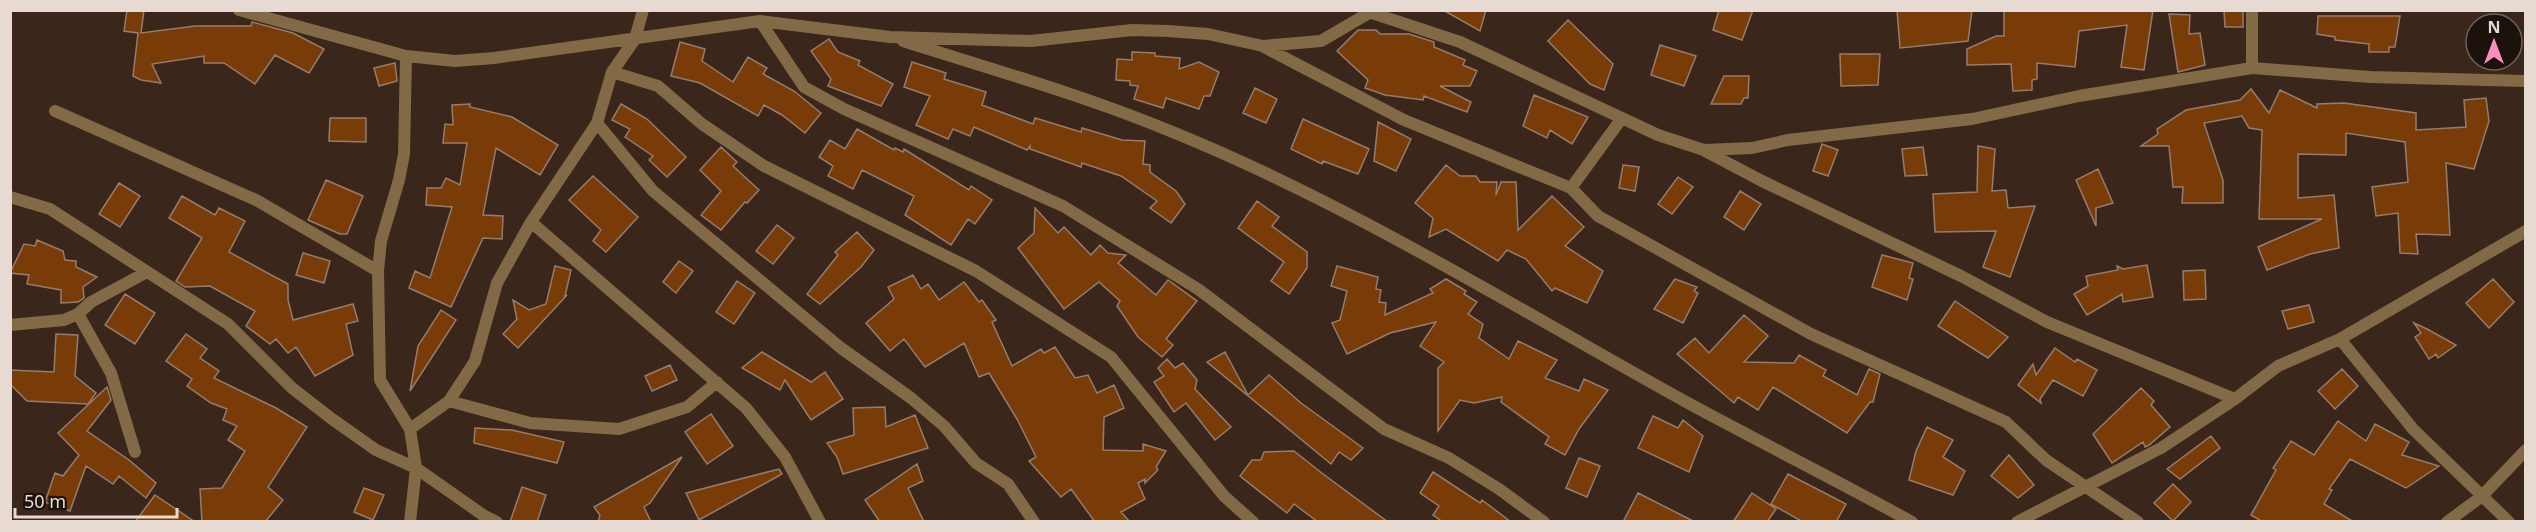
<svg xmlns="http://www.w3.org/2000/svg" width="2536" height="532" font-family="'Noto Sans',sans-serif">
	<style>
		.building { fill: #793b08; stroke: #957d6e; stroke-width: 1.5 }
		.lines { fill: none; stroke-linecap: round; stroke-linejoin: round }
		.street { stroke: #826a47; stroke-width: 12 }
	</style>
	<rect width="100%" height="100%" fill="#3a261a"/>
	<path class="building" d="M127 10H144L141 33 195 26H251L252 22 293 33 324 49 309 73 275 55 255 84 224 63H204V56L152 64 161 83 141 80 133 76 138 33 124 31Z
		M1443 10H1486L1480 31Z
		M1719 10H1753L1742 40 1713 30Z
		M1897 10H1972L1968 41 1900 48Z
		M2004 10H2153L2144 70 2121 67 2127 25 2079 31 2075 67 2037 63V79L2032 80V90L2013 91 2011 64 1967 65V49L1996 36H2004Z
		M2224 10H2243V27H2225Z
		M2169 14 2190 15 2189 34 2200 33 2205 65 2178 72Z
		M2318 16H2400L2395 47H2389V52H2369V44L2335 40V37L2317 34Z
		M1568 20 1613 64 1604 90 1590 84 1548 41Z
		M1358 30H1376L1380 34H1409L1434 42V47L1465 60 1463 65 1477 71 1470 86H1440L1471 102 1467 112 1424 96 1423 100 1385 95 1365 88 1368 80 1337 51Z
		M829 39 838 52 860 61 858 65 893 84 881 106 828 86 831 79 811 51Z
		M680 42 705 49 702 61 733 82 748 57 767 68 763 74 794 91 821 113 805 133 782 115 764 105 758 116 700 83 671 76Z
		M1660 45 1696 56 1684 86 1651 75Z
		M1132 52 1155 53V56L1180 58 1179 69 1199 62 1219 72 1210 96H1204L1199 109 1166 98 1163 108 1134 99 1138 86 1130 85V81L1116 80 1117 59 1132 60Z
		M1840 54H1880L1878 85 1841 86Z
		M912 62 946 73 944 79 986 92 982 105 1033 124 1035 118 1081 132 1082 128 1122 140 1145 141 1143 164 1150 165V172L1176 191 1185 204 1171 223 1150 208 1157 201 1121 176 1082 163 1081 167 1030 149V146L1027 150 974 127 970 136 953 129 948 139 916 125 930 96 904 87Z
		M395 63 397 81 379 86 374 68Z
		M1724 76H1749L1748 98H1744L1741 104H1711Z
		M1255 88 1277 99 1266 123 1243 113Z
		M2251 89 2269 113 2280 90 2317 108V104L2344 103 2416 113V130L2466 127 2464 100 2486 98 2489 121 2474 169 2446 163 2450 235 2416 234 2418 254 2400 253 2398 213 2376 216 2372 187 2408 182 2405 142 2346 133V155L2298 154V198L2334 195 2339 248 2310 254 2267 270 2258 247 2322 219H2259L2262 130 2249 128 2242 116 2204 123 2223 180V203H2182L2183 187H2173L2169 146H2141L2158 134 2157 129 2186 110 2240 100Z
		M1534 95 1588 117 1572 144 1550 130 1547 138 1523 126Z
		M470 104V107L512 117 558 145 540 175 496 148 483 215 503 216 502 239 483 238 451 307 409 288 415 271 430 278 452 207 426 205 427 188H441L446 178 460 185 467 143H443L445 124 453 125 452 105Z
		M621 104 647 119 686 157 667 177 649 160 653 156 625 137 630 129 612 120Z
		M330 118H366V142L329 141Z
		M1303 119 1369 149 1358 174 1323 161 1322 164 1291 149Z
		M1378 122 1411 139 1396 171 1374 161Z
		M857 129 894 150 895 148 903 152 904 149 969 190 971 186 992 200 975 224 968 219 951 245 905 215 914 196 862 170 853 189 828 176 833 166 819 157 830 140 845 149Z
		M1822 144 1838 150 1828 176 1813 171Z
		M1978 146 1995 149 1992 191 2006 190 2008 208 2035 206 2010 277 1983 267 1996 231 1935 232 1933 194 1977 192Z
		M721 147 737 162 733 166 759 190 747 203 745 202 721 230 701 215 721 191 700 170Z
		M1923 147 1927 175 1905 176 1902 149Z
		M1446 165 1460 176H1476L1480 182H1497L1496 195 1501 182H1516L1518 230 1552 196 1584 227 1565 246 1603 271 1587 303 1555 288 1552 291 1526 259 1507 250 1498 261 1446 229 1429 237 1433 218 1415 203Z
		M1623 165 1639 167 1635 191 1619 188Z
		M2098 169 2113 203 2096 208V226L2076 180Z
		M593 176 638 217 606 252 593 241 601 230 569 200Z
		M1678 177 1693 187 1672 214 1658 204Z
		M326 180 363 196 347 234H340L308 220Z
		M119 183 140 196 120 227 99 214Z
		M1740 191 1761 204 1744 230 1724 217Z
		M182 196 215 215 219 208 245 221 229 252 288 284V300L293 320 353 304 358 321 346 324 353 355 315 376 296 347 288 353 276 339 270 344 246 326 255 311 210 286 185 287 176 281 202 238 169 218Z
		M1257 201 1279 217 1272 226 1307 252V268L1289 294 1271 281 1284 262 1238 228Z
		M1035 208 1058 233 1064 227 1091 255 1100 245 1108 253 1126 255 1118 263 1156 295 1168 280 1197 301 1166 339 1173 345 1162 357 1138 337 1117 306 1120 301 1099 282 1064 309 1018 248 1034 233Z
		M777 225 794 238 773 264 756 251Z
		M857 232 874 250 861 267 820 304 807 294 838 255 835 252Z
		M37 240 63 251 65 260 76 261V267L97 277 83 287 84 298 78 302 61 303V290L27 284 29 275 10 273 24 244 35 246Z
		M303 253 330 261 324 283 296 275Z
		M1882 255 1913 263 1909 278 1913 279 1907 300 1872 287Z
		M679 261 693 271 676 293 663 282Z
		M2147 265 2153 297 2123 302 2122 294 2087 315 2074 294 2088 286 2086 276 2118 270 2117 266 2123 269Z
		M555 266 571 270 565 296 567 295 518 348 503 334 517 319 513 300 529 310 546 304Z
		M1337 266 1378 277 1376 289 1381 290 1379 302 1386 303 1385 315 1433 293 1430 289 1446 279 1466 291 1464 294 1477 302 1468 314 1483 324 1479 338 1509 359 1518 341 1557 360 1545 378 1579 391 1584 379 1608 390 1579 429 1565 455 1545 444 1549 437 1501 402 1502 397 1474 403 1460 400 1438 431V368L1444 362 1420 346 1436 322 1390 333 1347 354 1332 323 1340 320 1347 291 1331 286Z
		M2205 270 2206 299 2184 300 2183 271Z
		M913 275 921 289 928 284 939 300 964 282 979 302 982 300 996 320 992 322 1012 366 1041 349 1044 353 1055 347 1075 378 1088 375 1097 393 1114 385 1124 408 1104 417 1103 450 1143 451V444L1166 451 1156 467 1158 470 1145 483V479L1138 483 1145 499 1121 512 1130 522H1095L1071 489 1061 497 1029 461 1036 457 1017 419 989 373 979 377 964 343 925 367 904 339 890 351 866 323 894 299 888 287Z
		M1675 279 1697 287 1694 291 1698 293 1683 323 1654 309Z
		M2493 279 2514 302 2489 328 2466 303Z
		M737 281 755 293 734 324 716 312Z
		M125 294 155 313 135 344 105 325Z
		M1955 301 2008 337 1988 358 1938 326Z
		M2309 305 2314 322 2288 329 2282 311Z
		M441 310 456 320 410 391 418 346Z
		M1744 315 1768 336 1744 362 1794 363 1799 355 1826 370 1823 376 1857 395 1869 369 1880 374 1873 402H1870L1847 433 1773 387 1758 410 1738 397 1734 403 1677 354 1695 338 1709 353Z
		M2414 323 2427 329 2456 345 2438 358 2436 354 2429 359 2415 337 2421 333Z
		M56 334 78 335 75 376 96 393 88 404 27 401 10 384V370L54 372Z
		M186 334 207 349 200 358 219 371 214 378 276 408 307 427 268 487 283 500 265 522H202L200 489 222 488 245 451 228 440 237 426 223 420 227 409 211 403 187 386 192 379 166 361Z
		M2055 348 2075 362 2077 359 2097 370 2083 396 2053 380 2040 399 2041 403 2018 385 2033 364 2036 375Z
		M762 352 811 382 825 372 843 399 811 420 785 380 780 390 742 368Z
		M1225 352 1248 395 1269 375 1301 403 1363 448 1351 460 1339 452 1331 464 1207 362Z
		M1167 359 1175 368 1183 363 1197 380 1195 389 1231 427 1215 440 1186 403 1174 412 1154 382 1164 376 1158 368Z
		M670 365 677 380 652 391 645 376Z
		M2342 369 2358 386 2335 409 2318 391Z
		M107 387 111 400 87 431 129 460 156 483 146 498 119 476 113 484 86 466 70 511 45 502 55 473 63 476 79 455 58 433Z
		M2141 388 2154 401 2151 405 2170 427 2149 445 2145 447 2143 442 2112 463 2093 434Z
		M885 407 886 427 915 415 928 448 843 474 837 457 827 443 854 435 853 408Z
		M711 414 733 446 707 464 685 432Z
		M1653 416 1678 428 1683 420 1703 436 1689 472 1638 448Z
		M2338 421 2366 441 2375 424 2409 442 2402 455 2439 466 2406 488 2350 459 2329 489 2332 490 2324 504 2354 522H2263L2251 515 2276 470 2273 468 2291 441 2314 455Z
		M1927 427 1953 440 1943 457 1965 471 1953 495 1909 480 1916 451Z
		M475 428 512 430 564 442 557 463 474 443Z
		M2211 436 2220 448 2180 479 2167 469Z
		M1294 451 1323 474 1388 522H1318L1294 504 1287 513 1240 476 1252 460H1261L1264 452Z
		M2009 455 2034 485 2018 498 1991 476Z
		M682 457 650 503 644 507 651 522H598L600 515 594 507Z
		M1579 458 1600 466 1587 497 1566 488Z
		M917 464 923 481 908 488 924 522H880L865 500Z
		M779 469 782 474 699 520 686 493Z
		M1433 472 1480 503 1482 500 1511 522H1443L1433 515 1439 506 1420 493Z
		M1788 474 1846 504 1836 522H1803L1771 504Z
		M2173 484 2191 502 2173 521 2154 503Z
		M522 487 546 495 537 522H510Z
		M364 488 384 495 373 520 354 512Z
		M1638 493 1695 522H1623Z
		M1752 493 1776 509 1767 522H1733Z
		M155 495 195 522H135Z"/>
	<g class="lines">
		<path class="street" d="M239 10 406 56 455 61 494 58 760 21 890 37 1031 41 1132 30 1168 31 1208 34 1263 46 1321 41 1374 10
			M1372 13 1460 42 1658 135 1704 150 1752 148 1788 140 1972 119 2079 96 2252 68 2370 77 2526 81
			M760 21 804 87 844 109 1063 206 1198 289 1384 429 1449 458 1499 489 1544 522
			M903 41C994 70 1087 96 1175 133 1354 206 1519 310 1688 403 1762 443 1838 481 1912 522
			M1264 47 1404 120 1571 188 1598 216 1811 334 2006 422 2046 460 2138 522
			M406 56 404 154 399 180 381 241 378 271 380 380 410 429
			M2252 68V10
			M612 72 658 86 702 124 764 166 976 271 1111 357 1224 496 1253 522
			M55 111 256 200 378 271
			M597 123 653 191 841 348 911 398 944 426 976 463 1008 484 1034 522
			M1705 151 1762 181 1961 276 2047 322 2235 399
			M1571 188 1622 118
			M10 197 50 209 228 324 292 388 332 419 376 450 416 468 483 515 497 522
			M531 222 746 408 785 457 820 522
			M78 314 111 373 135 452
			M10 325 64 320 78 314 91 302 147 272
			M2340 339 2413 429 2509 522
			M449 401 530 423 619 429 687 407 717 382
			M410 522 416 468 410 429 449 401 475 361 497 283 531 222 597 123 612 72 635 39 643 10
			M2017 522 2161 448 2235 399 2278 366 2340 339 2526 231
			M2447 522 2481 497 2526 450"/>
	</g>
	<rect width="2536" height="532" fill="none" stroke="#e7dad2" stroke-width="24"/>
	<g transform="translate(2494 42)"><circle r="28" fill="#1b120c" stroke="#6d625b" stroke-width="1.5"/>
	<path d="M0-4.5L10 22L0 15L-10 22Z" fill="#fe8ebc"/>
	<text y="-9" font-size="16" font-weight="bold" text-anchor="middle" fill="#e7dad2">N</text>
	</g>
	<path d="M15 508v9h162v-9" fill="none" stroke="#e7dad2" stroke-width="3"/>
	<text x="24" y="508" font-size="18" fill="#e7dad2" stroke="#1b120c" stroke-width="4.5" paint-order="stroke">50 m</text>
</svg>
